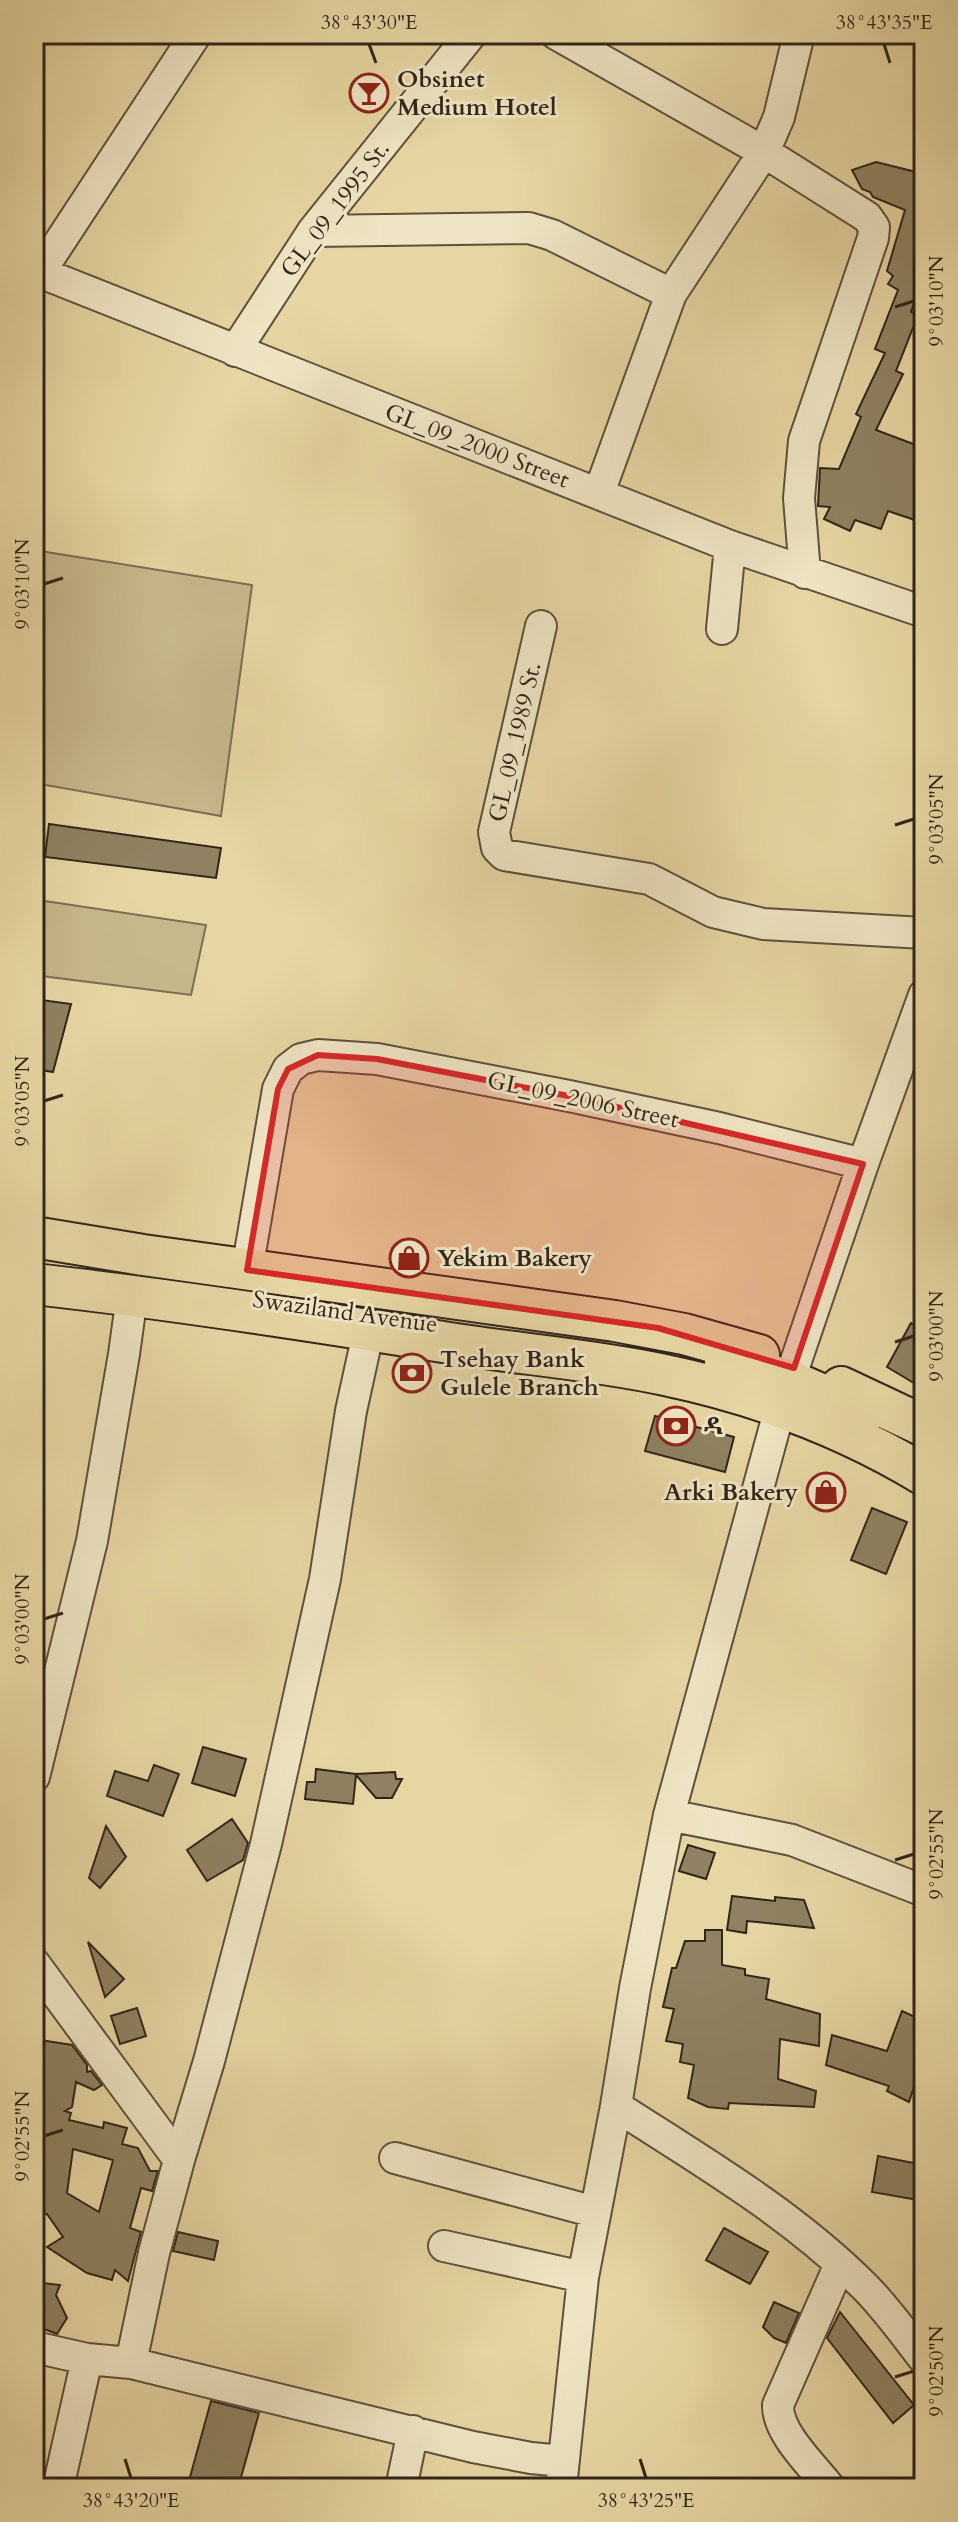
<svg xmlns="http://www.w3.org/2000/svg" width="958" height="2522" font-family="Cardo,'Noto Serif Ethiopic',serif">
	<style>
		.green { fill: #c7b88c; stroke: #7c6e53; stroke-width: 2 }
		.building { fill: #8f8161; stroke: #31251a; stroke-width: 2; fill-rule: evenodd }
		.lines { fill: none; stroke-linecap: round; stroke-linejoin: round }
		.minor-casing { stroke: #5e513c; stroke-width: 34 }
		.major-casing { stroke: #31251a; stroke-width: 44 }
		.minor { stroke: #efe4c3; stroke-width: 30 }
		.major { stroke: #e6d6a3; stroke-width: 40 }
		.marked { fill: #d62828; fill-opacity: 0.2; stroke: #d62828; stroke-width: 6; stroke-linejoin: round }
		.ticks { fill: none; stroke: #31251a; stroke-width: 3 }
		.labels { text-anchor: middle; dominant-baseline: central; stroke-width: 6; stroke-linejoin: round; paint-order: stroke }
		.poi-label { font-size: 24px; font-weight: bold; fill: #31251a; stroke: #efe4c3; text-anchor: start }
		.street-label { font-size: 24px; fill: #31251a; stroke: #efe4c3 }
		.neatline { fill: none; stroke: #31251a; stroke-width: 3 }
		.ticks-label { font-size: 20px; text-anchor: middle; fill: #31251a }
	</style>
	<rect width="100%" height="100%" fill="#e6d6a3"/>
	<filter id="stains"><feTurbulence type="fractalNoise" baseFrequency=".0025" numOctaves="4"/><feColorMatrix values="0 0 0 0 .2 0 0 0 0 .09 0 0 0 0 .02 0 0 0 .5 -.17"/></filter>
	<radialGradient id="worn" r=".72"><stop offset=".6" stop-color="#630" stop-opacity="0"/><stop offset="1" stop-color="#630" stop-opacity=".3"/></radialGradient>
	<path class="green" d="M34 550 252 585 221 816 34 783Z
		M38 900 206 925 191 995 34 975V922Z"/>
	<path class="building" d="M876 162 912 171 924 179V273L911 312 918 315 896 371 903 374 876 430 924 448V523L888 511 881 529 855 520 850 531 824 519 830 507 818 506 820 468 839 469 861 417 856 414 885 353 875 349 898 290 888 284 893 276 887 271 905 210 873 197 870 192 862 189 852 170Z
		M49 824 221 848 216 878 45 857Z
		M34 999 71 1004 53 1072 34 1069Z
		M911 1323 924 1331V1389L887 1367Z
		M655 1416 734 1437 725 1472 645 1451Z
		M872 1508 907 1522 886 1574 851 1560Z
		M203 1747 246 1759 235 1796 192 1783Z
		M154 1765 179 1774 163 1816 107 1796 115 1771 148 1781Z
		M316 1769 356 1774 395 1772 396 1779H402L392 1798H376L356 1775 353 1804 305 1799 307 1782H315Z
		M232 1819 248 1843 243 1860 207 1881 187 1850Z
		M106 1826 126 1857 100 1888 89 1878Z
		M688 1845 715 1853 706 1879 679 1871Z
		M732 1896 775 1901V1897L804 1900 814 1928 747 1921 746 1933 727 1930Z
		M705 1930H722V1965L745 1969V1975L769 1979 766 1999 820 2014 819 2046 780 2039 778 2079 816 2091 814 2107 729 2103 728 2109 708 2107 688 2098 694 2065 680 2062 683 2044 666 2041 674 2009 663 2007 672 1968H676L685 1941H705Z
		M88 1942 124 1979 105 1997Z
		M137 2008 146 2036 120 2044 111 2016Z
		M902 2011 913 2016 924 2034V2056L909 2102 887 2091 889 2086 826 2065 832 2035 887 2051Z
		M34 2039 72 2045 87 2065V2072L91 2071 102 2085 94 2090 76 2082 72 2107 65 2111 71 2113 69 2120 103 2128 104 2122 127 2128 122 2144 138 2148 150 2171H158L152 2191 141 2188 130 2228 141 2232 128 2281 115 2270 112 2280 87 2273 47 2247 63 2237 47 2214 34 2216ZM73 2149 113 2160 99 2212 67 2193Z
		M878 2156 924 2165V2201L872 2192Z
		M724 2228 768 2252 750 2284 706 2260Z
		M178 2232 218 2241 214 2260 173 2251Z
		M34 2282 60 2285 56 2295 67 2318 57 2334 34 2325Z
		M774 2302 799 2313 786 2343 774 2338 763 2327Z
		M840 2312 914 2405 893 2423 827 2338Z
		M211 2401 259 2413 238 2488H187Z"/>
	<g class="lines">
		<defs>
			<path id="minor" d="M556 34 764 152 867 217 874 227 873 238 804 441 799 498 805 573
				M313 231 529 228 552 235 671 294
				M34 270 730 546 924 612
				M40 272 196 34
				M235 351 313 231 471 34
				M599 493 671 294 764 152 779 117 799 34
				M541 626 494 832 497 848 504 855 649 879 713 912 763 924 924 933
				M722 629 730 546
				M247 1270 278 1089 288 1069 301 1059 318 1055 377 1059 569 1096 719 1128 863 1164
				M34 1777 92 1541 124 1354 132 1296
				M669 1815 792 1840 924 1891
				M34 1963 179 2160
				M616 2106C703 2162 792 2214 865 2287 887 2309 905 2335 924 2359
				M395 2158 595 2212
				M444 2246 583 2277
				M34 2347 87 2359 131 2363 473 2447 531 2458 563 2461
				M131 2363 154 2253 179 2160 209 2061 266 1844 325 1579 351 1411 369 1329
				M58 2488 87 2359
				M401 2488 413 2431
				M561 2488 583 2277 616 2106 635 1988 669 1815 780 1408 863 1164 924 995
				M830 2488C813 2466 777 2433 778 2405L840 2264"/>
			<path id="major" d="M34 1237 143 1255 615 1321 684 1334 759 1355
				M34 1284C171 1299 307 1320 443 1342 516 1354 591 1359 665 1375 755 1394 845 1427 924 1475
				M725 1362 791 1381 864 1413
				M841 1387 924 1426"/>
		</defs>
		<use href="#minor" class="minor-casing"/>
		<use href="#major" class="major-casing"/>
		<use href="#minor" class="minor"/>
		<use href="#major" class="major"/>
	</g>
	<path class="marked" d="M318 1055 377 1059 569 1096 863 1164 794 1368 658 1328 247 1270 278 1089 288 1069Z"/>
	<path class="ticks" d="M369 44 376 63M884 44 890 63M895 307 914 301M44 584 63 578M895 825 914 819M44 1101 63 1095M895 1342 914 1336M44 1619 63 1613M895 1860 914 1854M44 2136 63 2130M895 2377 914 2371M125 2459 131 2478M640 2459 646 2478"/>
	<defs>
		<symbol id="bar-ring" viewBox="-11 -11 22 22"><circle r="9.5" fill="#efe4c3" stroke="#8f2418" stroke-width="1.5"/><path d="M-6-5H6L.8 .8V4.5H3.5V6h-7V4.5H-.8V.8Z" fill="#8f2418"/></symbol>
		<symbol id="shop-ring" viewBox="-11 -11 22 22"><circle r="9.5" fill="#efe4c3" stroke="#8f2418" stroke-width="1.5"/><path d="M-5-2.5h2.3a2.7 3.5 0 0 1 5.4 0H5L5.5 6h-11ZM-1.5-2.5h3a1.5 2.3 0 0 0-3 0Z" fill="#8f2418"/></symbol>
		<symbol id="bank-ring" viewBox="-11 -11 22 22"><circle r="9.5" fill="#efe4c3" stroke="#8f2418" stroke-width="1.5"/><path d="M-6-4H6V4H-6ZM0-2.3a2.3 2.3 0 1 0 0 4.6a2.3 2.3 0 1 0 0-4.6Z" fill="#8f2418"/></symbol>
	</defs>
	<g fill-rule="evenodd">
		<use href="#bar-ring" x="347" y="71" width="44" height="44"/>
		<use href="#shop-ring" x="387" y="1236" width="44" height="44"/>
		<use href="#bank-ring" x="390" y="1351" width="44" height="44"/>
		<use href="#bank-ring" x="654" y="1404" width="44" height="44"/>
		<use href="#shop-ring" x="804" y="1470" width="44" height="44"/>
	</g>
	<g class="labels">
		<g class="poi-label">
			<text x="397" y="79">Obsinet<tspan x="397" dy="28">Medium Hotel</tspan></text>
			<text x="437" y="1258">Yekim Bakery</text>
			<text x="440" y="1359">Tsehay Bank<tspan x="440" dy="28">Gulele Branch</tspan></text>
			<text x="704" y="1426">ዳ</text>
			<text x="798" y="1492" text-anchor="end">Arki Bakery</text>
		</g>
		<g class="street-label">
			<text transform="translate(335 209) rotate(-53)">GL_09_1995 St.</text>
			<text transform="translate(477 446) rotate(21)">GL_09_2000 Street</text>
			<text transform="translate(515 742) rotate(-77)">GL_09_1989 St.</text>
			<text transform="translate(583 1100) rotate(12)">GL_09_2006 Street</text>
			<text transform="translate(345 1312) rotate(8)">Swaziland Avenue</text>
		</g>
	</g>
	<rect width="958" height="2522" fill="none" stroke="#e6d6a3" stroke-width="88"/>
	<rect x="44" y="44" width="870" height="2434" class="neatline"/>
	<g class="ticks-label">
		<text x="369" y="29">38°43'30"E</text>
		<text x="884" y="29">38°43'35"E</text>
		<text transform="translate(936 301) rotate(-90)" y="7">9°03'10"N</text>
		<text transform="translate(22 584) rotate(-90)" y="7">9°03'10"N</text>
		<text transform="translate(936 819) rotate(-90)" y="7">9°03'05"N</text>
		<text transform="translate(22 1101) rotate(-90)" y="7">9°03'05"N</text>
		<text transform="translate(936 1336) rotate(-90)" y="7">9°03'00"N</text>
		<text transform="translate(22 1619) rotate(-90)" y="7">9°03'00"N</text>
		<text transform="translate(936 1854) rotate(-90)" y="7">9°02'55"N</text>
		<text transform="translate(22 2136) rotate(-90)" y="7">9°02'55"N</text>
		<text transform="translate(936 2371) rotate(-90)" y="7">9°02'50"N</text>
		<text x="131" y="2507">38°43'20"E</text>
		<text x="646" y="2507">38°43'25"E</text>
	</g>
	<rect width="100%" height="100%" filter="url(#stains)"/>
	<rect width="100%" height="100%" fill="url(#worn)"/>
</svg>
